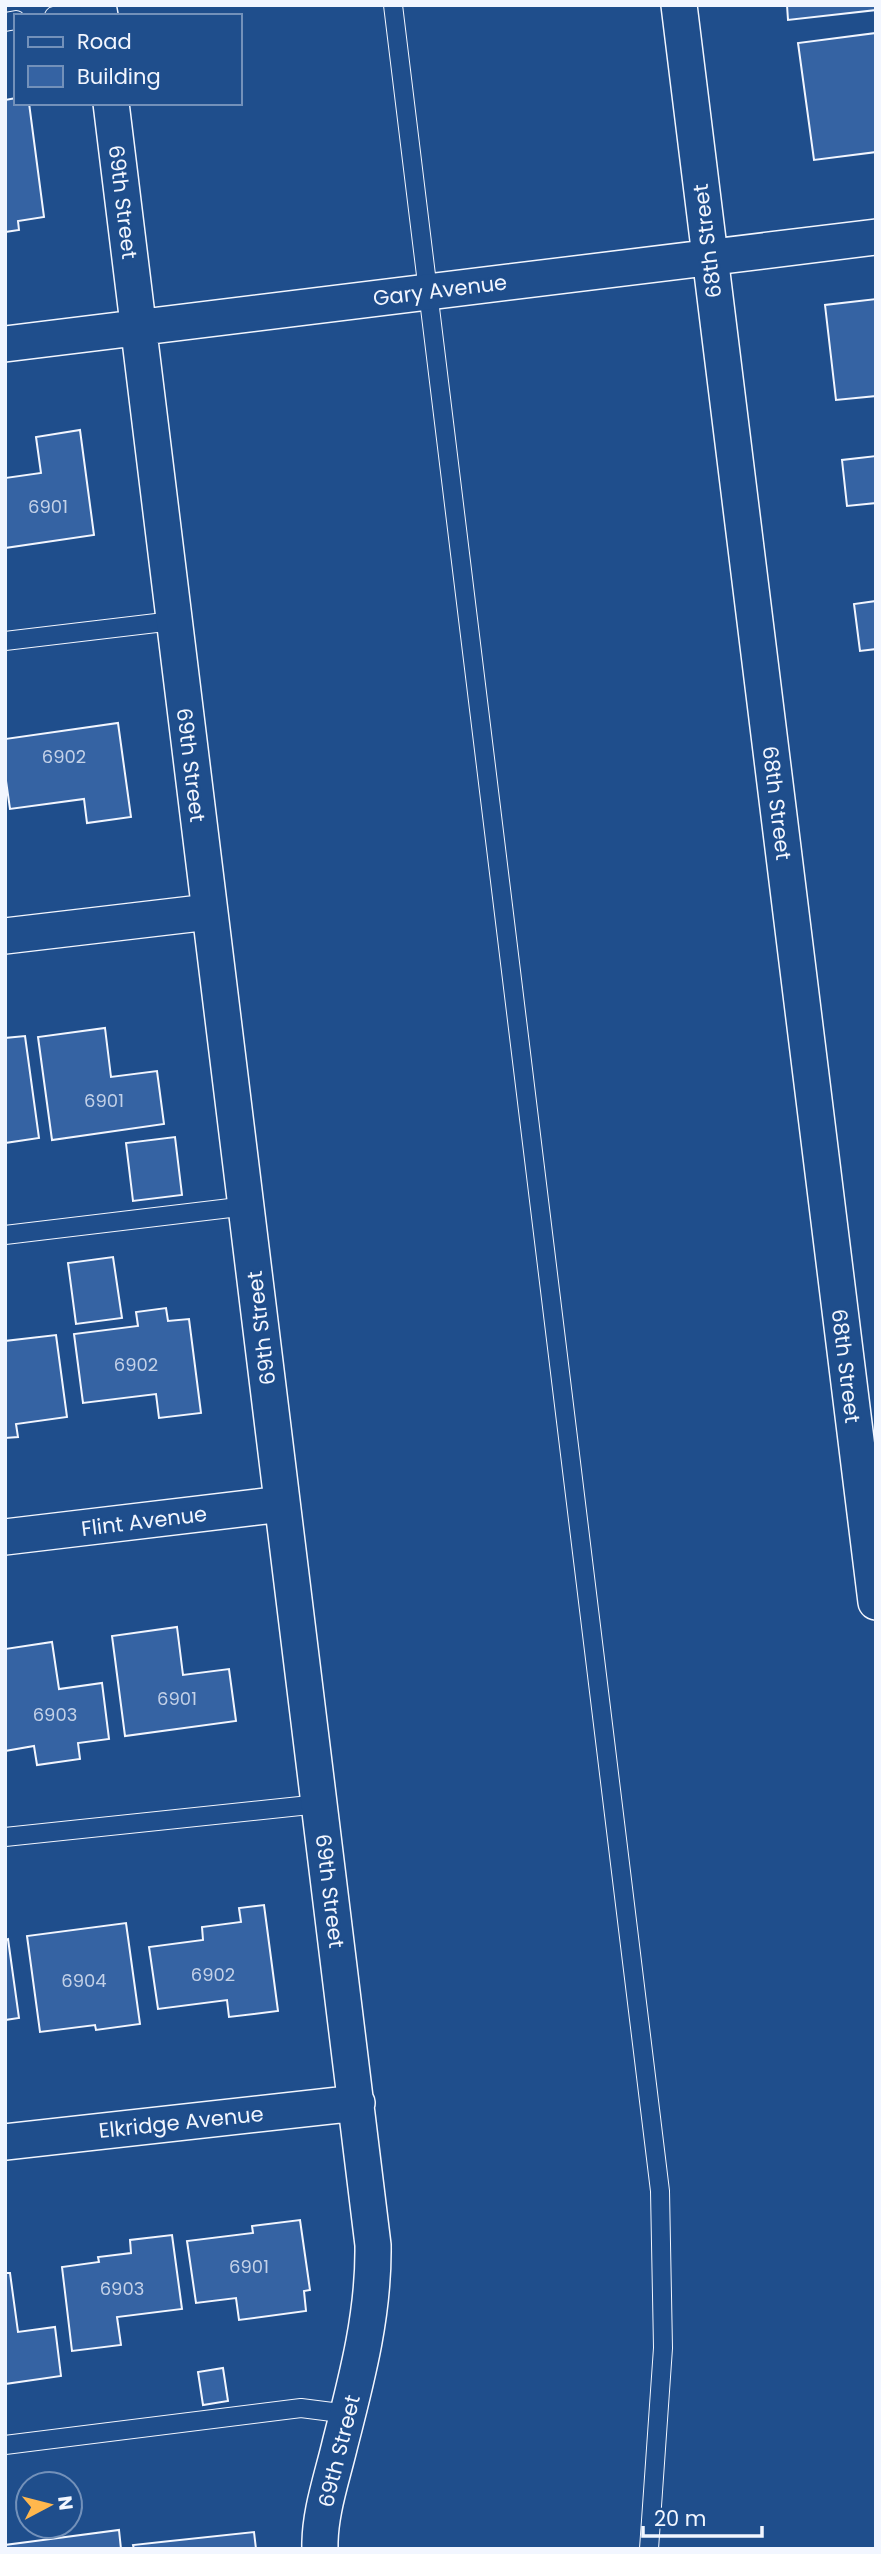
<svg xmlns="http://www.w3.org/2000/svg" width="881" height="2554" font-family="Poppins,sans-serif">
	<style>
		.building { fill: #3563a3; stroke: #f2f6ff; stroke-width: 2 }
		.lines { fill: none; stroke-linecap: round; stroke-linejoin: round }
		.lane-casing { stroke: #f2f6ff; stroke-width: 20 }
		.street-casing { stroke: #f2f6ff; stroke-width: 38 }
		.lane { stroke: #1f4e8c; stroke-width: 18 }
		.street { stroke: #1f4e8c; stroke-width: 35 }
		.labels { text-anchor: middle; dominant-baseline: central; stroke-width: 5; stroke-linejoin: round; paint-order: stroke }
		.number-label { font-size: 18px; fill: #c3d1e8 }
		.street-label { font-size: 21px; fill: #f2f6ff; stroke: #1f4e8c }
	</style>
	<rect width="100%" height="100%" fill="#1f4e8c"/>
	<path class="building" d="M787 5H876V10L788 20Z
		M876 33V152L814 160 798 43Z
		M16 98V103H29L44 217 18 221 19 230 5 232V100Z
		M876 299V396L836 400 825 305Z
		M80 430 94 535 5 548V478L41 473 36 437Z
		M876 456V503L847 506 842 460Z
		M876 601V649L860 651 854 604Z
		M118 723 131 817 87 823 84 799 10 809 5 774V739Z
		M105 1028 111 1077 157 1071 164 1124 52 1140 38 1037Z
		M25 1036 39 1138 5 1143V1038Z
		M175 1137 182 1195 133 1201 126 1143Z
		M113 1257 122 1318 76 1324 68 1263Z
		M166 1308 168 1321 189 1319 201 1413 159 1418 156 1394 83 1403 74 1334 138 1326 136 1312Z
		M56 1335 67 1417 16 1424 18 1437 5 1438V1341Z
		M177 1627 183 1675 229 1669 236 1721 125 1736 112 1636Z
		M52 1642 59 1689 102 1683 109 1739 78 1743 80 1759 37 1765 34 1746 5 1751V1649Z
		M264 1905 278 2011 229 2017 227 2000 158 2009 149 1947 203 1940 202 1927 241 1922 239 1908Z
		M126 1923 140 2024 96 2030 95 2025 40 2032 27 1936Z
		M8 1939 19 2018 5 2020V1940Z
		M300 2220 310 2290 304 2291 306 2311 239 2320 236 2298 196 2303 187 2241 253 2233 252 2226Z
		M172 2235 182 2309 117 2317 121 2345 72 2351 62 2267 99 2262 98 2257 131 2253 130 2240Z
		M5 2273H10L18 2332 55 2327 61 2376 5 2384Z
		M223 2368 228 2401 203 2405 198 2372Z
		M119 2530 121 2549H5V2545Z
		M254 2532 256 2549H134L133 2545Z"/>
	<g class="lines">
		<defs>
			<path id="lane" d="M393 5 660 2191 663 2348 649 2549
				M54 16 99 10
				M5 22 16 20
				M5 641 173 621
				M5 1235 247 1206
				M5 1837 319 1804
				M5 2445 301 2408 348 2414"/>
			<path id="street" d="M98 5 100 16
				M679 5 876 1602
				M111 103 373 2245C374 2314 357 2378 340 2444 332 2478 319 2514 320 2549
				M5 344 876 237
				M5 936 209 912
				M5 1537 282 1504
				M5 2142 357 2103"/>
		</defs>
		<use href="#lane" class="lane-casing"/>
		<use href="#street" class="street-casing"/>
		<use href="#lane" class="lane"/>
		<use href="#street" class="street"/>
	</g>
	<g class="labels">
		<g class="number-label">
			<text x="48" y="506">6901</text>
			<text x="64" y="756">6902</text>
			<text x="104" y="1100">6901</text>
			<text x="136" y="1364">6902</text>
			<text x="177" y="1698">6901</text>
			<text x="55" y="1714">6903</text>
			<text x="213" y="1974">6902</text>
			<text x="84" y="1980">6904</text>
			<text x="249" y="2266">6901</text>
			<text x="122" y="2288">6903</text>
		</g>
		<g class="street-label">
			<text transform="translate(123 202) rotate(83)">69th Street</text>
			<text transform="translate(707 241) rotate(-97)">68th Street</text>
			<text transform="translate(440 290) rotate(-7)">Gary Avenue</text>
			<text transform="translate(191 765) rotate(83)">69th Street</text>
			<text transform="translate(777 803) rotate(83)">68th Street</text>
			<text transform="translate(261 1328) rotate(-97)">69th Street</text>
			<text transform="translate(846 1366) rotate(83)">68th Street</text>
			<text transform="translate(144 1521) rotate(-7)">Flint Avenue</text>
			<text transform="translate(330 1891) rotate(83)">69th Street</text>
			<text transform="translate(181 2122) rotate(-6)">Elkridge Avenue</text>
			<text transform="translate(339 2451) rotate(-76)">69th Street</text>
		</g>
	</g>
	<rect width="881" height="2554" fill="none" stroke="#f2f6ff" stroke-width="14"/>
	<rect x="14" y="14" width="228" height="91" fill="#1f4e8c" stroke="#7391ba" stroke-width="2"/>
	<rect x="28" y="37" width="35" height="10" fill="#1f4e8c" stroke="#7391ba" stroke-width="2"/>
	<text x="77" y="49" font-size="21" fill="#f2f6ff">Road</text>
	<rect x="28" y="66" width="35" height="21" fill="#3563a3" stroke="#7391ba" stroke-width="2"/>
	<text x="77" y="84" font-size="21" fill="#f2f6ff">Building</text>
	<g transform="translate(49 2505) rotate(83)"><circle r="33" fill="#1f4e8c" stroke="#7391ba" stroke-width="2"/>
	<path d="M0-5L12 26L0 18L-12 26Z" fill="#ffb74d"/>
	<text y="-10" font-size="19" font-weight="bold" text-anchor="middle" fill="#f2f6ff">N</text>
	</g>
	<path d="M643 2526v10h119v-10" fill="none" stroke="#f2f6ff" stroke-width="3.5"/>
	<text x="654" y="2526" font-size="21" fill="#f2f6ff" stroke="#1f4e8c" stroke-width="5" paint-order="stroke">20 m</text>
</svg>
